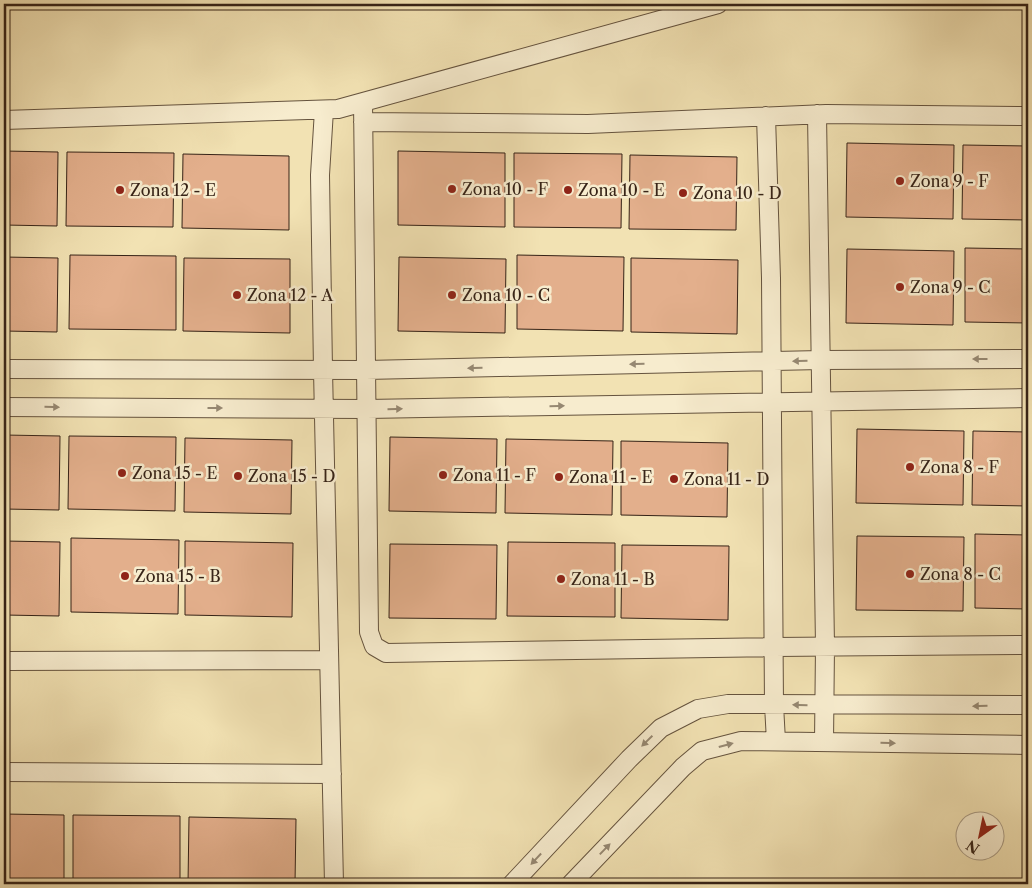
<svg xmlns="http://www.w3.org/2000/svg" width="1032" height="888" font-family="'Libre Caslon Text',serif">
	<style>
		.building { fill: #e3af8c; stroke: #362317 }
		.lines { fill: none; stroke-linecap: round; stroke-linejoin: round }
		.minor-casing { stroke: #65533e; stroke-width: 20 }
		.minor { stroke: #f7ecce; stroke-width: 18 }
		.oneway { fill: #968872 }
		.poi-dot { fill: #8f2418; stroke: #f7ecce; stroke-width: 2 }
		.labels { text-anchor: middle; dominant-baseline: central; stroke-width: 5; stroke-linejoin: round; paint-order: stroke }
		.poi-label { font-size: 16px; fill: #362317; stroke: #f7ecce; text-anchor: start }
	</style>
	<rect width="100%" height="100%" fill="#f2e2b3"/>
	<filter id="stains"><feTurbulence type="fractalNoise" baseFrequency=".004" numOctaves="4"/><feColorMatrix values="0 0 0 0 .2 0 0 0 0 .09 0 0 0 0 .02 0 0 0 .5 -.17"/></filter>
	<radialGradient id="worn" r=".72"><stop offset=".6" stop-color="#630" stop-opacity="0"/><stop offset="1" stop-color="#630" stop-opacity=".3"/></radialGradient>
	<path class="building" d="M847 143 954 145 953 219 846 217Z
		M963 145 1028 146V220L962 219Z
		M4 151 58 152 57 226 4 225Z
		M398 151 505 153V227L398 225Z
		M67 152 174 153 173 227 66 226Z
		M514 153 622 154 621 228 514 227Z
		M183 154 289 156V230L182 228Z
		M630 155 737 157 736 230 629 229Z
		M965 248 1028 249V323L965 322Z
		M847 249 954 251 953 325 846 323Z
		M70 255 176 256V330L69 329Z
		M517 255 624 257 623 331 517 329Z
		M4 257 58 258 57 332 4 331Z
		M399 257 506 259 505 333 398 331Z
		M184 258 290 259V333L183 331Z
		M631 258 738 260 737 334 631 332Z
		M857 429 964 431 963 505 856 503Z
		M973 431 1028 432V506L972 505Z
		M4 435 60 436 59 510 4 509Z
		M69 436 176 437 175 511 68 509Z
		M390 437 497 439 496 513 389 511Z
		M185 438 292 440 291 514 184 512Z
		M506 439 613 441 612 515 505 513Z
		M621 441 728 443 727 517 621 515Z
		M975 534 1028 535V609L975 608Z
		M857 536 964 537 963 611 856 610Z
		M71 538 179 540 178 614 71 612Z
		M4 541 60 542 59 616 4 615Z
		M185 541 293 543 292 617 185 615Z
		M508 542 615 543V617L507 616Z
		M390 544 497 545 496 619 389 618Z
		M622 545 729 546 728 620 621 618Z
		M4 814 64 815V884H4Z
		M73 815 180 816V884H73Z
		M189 817 296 819 295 884H188Z"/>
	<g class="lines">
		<defs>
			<path id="minor" d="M363 102 369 632 374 646 386 653 774 647 1028 645
				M324 110 320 175 323 370 334 884
				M817 114 825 646 824 742
				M766 116 771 278 774 705 776 741
				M4 120 338 109 718 4
				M363 122 588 124 826 114 1028 116
				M4 369 366 370 821 360 1028 359
				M4 407 367 409 1028 398
				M4 661 329 660
				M4 772 332 774
				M512 884 629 759 661 728 698 709 728 704 1028 705
				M571 884 683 767 702 751 741 741 1028 745"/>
		</defs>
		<use href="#minor" class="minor-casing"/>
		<use href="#minor" class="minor"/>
	</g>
	<defs><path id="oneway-solid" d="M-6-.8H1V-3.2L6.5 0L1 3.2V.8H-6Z" transform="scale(1.25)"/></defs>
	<g class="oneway">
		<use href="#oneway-solid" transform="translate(980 359) rotate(180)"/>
		<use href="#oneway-solid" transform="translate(800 361) rotate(178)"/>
		<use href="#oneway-solid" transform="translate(637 364) rotate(179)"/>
		<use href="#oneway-solid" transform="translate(475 368) rotate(179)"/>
		<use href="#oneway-solid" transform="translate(557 406) rotate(-1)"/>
		<use href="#oneway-solid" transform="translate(52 407) rotate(1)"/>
		<use href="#oneway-solid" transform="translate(215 408)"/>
		<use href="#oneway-solid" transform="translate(395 409) rotate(-1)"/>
		<use href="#oneway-solid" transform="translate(800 705) rotate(-179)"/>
		<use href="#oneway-solid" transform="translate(980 706) rotate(179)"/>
		<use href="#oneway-solid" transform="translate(647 741) rotate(136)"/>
		<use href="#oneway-solid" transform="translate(888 743) rotate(1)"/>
		<use href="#oneway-solid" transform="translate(726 745) rotate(-15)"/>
		<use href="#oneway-solid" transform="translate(605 849) rotate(-46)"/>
		<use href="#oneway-solid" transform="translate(536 859) rotate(133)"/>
	</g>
	<g class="poi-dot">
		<circle cx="900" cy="181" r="5"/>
		<circle cx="452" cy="189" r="5"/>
		<circle cx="120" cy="190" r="5"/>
		<circle cx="568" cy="190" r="5"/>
		<circle cx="683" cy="193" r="5"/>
		<circle cx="900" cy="287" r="5"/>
		<circle cx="237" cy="295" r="5"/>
		<circle cx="452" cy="295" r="5"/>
		<circle cx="910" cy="467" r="5"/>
		<circle cx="122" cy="473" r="5"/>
		<circle cx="443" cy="475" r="5"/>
		<circle cx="238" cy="476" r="5"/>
		<circle cx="559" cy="477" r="5"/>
		<circle cx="674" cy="479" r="5"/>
		<circle cx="910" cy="574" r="5"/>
		<circle cx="125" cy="576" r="5"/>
		<circle cx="561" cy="579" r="5"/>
	</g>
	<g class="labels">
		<g class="poi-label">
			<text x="910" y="181">Zona 9 - F</text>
			<text x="462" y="189">Zona 10 - F</text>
			<text x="130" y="190">Zona 12 - E</text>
			<text x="578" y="190">Zona 10 - E</text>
			<text x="693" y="193">Zona 10 - D</text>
			<text x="910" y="287">Zona 9 - C</text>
			<text x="247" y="295">Zona 12 - A</text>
			<text x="462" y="295">Zona 10 - C</text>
			<text x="920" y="467">Zona 8 - F</text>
			<text x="132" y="473">Zona 15 - E</text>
			<text x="453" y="475">Zona 11 - F</text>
			<text x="248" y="476">Zona 15 - D</text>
			<text x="569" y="477">Zona 11 - E</text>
			<text x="684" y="479">Zona 11 - D</text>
			<text x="920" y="574">Zona 8 - C</text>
			<text x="135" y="576">Zona 15 - B</text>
			<text x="571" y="579">Zona 11 - B</text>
		</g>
	</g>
	<rect width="1032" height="888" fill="none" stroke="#f2e2b3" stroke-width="20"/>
	<rect x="5" y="5" width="1022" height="878" fill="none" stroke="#362317" stroke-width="2.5"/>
	<rect x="10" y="10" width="1012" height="868" fill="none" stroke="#362317"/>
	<g transform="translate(980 836) rotate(213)"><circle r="24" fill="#f7ecce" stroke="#aa9c85"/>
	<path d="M0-4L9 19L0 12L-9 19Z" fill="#8f2418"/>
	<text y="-8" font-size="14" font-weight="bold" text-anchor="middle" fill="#362317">N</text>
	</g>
	<rect width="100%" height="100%" filter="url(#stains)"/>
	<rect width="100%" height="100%" fill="url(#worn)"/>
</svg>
